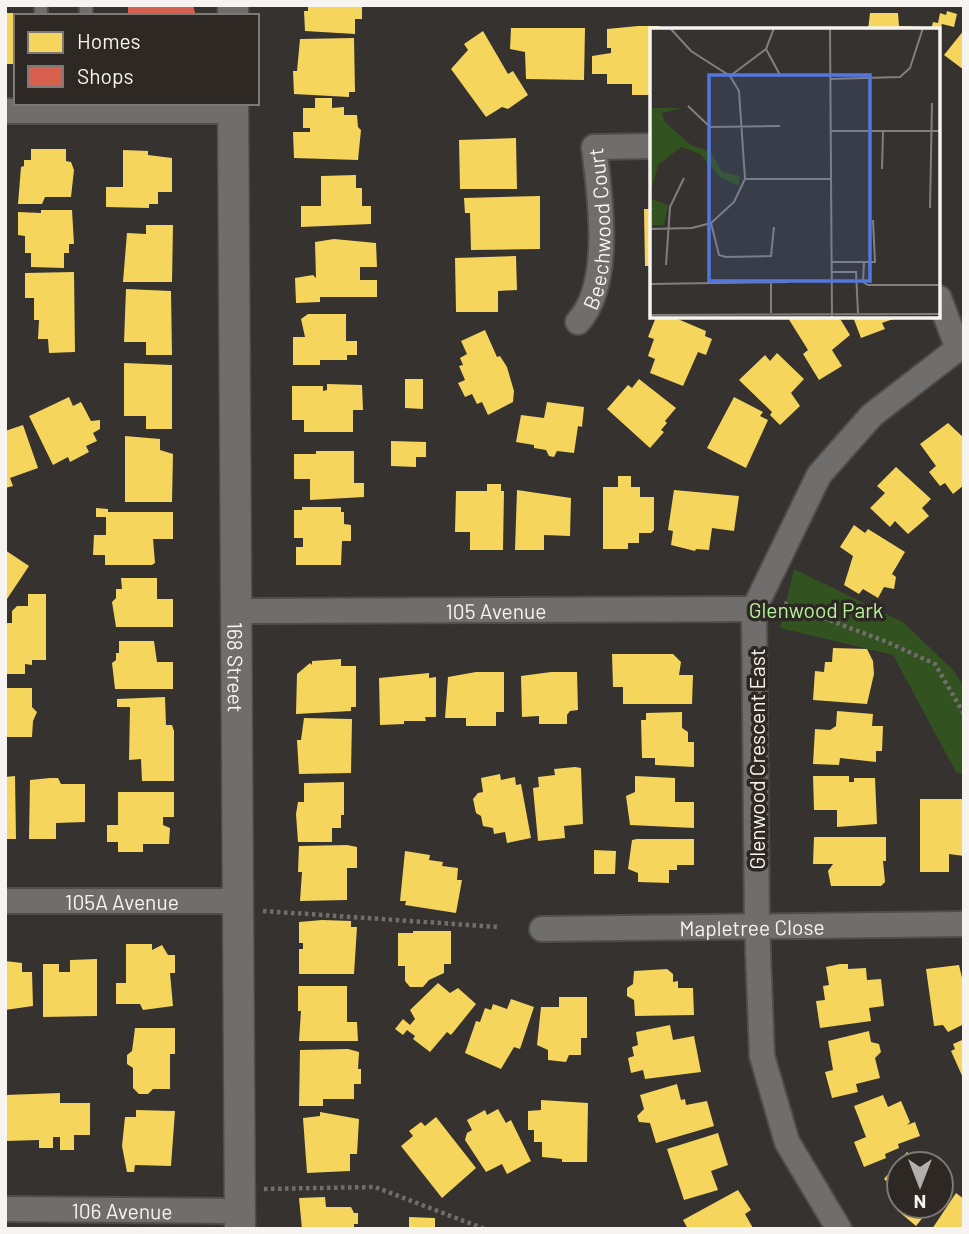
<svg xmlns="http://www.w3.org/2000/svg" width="969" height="1234" font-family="Barlow,sans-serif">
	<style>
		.green { fill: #32521f }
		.homes { fill: #f6d55c }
		.shops { fill: #d6604d }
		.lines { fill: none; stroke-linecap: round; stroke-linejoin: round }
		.service-casing { stroke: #504e4c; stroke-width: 16 }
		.minor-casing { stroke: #504e4c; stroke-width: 28 }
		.tertiary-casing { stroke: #504e4c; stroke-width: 33 }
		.path { stroke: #706e6c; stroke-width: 4.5; stroke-dasharray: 3.5 3.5; stroke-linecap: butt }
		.service { stroke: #706e6c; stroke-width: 12 }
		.minor { stroke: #706e6c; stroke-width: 24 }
		.tertiary { stroke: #706e6c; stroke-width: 30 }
		.labels { text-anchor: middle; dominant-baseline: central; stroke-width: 7; stroke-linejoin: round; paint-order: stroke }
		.street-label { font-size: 21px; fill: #f6f3f0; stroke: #2d2824 }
		.park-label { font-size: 21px; fill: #b5f299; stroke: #2d2824 }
		.inset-road { fill: none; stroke: #827f7d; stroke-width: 2 }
		.view { fill: #5377de; fill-opacity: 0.15; stroke: #5377de; stroke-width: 3.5 }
		.inset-edge { fill: none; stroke: #f6f3f0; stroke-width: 3.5 }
	</style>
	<rect width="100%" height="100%" fill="#353230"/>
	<path class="green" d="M794 569 903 622 953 670 964 687V774L956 772 893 655 780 628Z"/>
	<path class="homes" d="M308 5H362V19H355V34L305 31 304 11H308Z
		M947 11 957 14 954 27 942 24 940 30H931L933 22 938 23 940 13 946 15Z
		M5 13H17L15 64H5Z
		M870 13H898L899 26 923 27V30H868Z
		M638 26H659V30H652V95H632V84H607V74H592V56L611 53V48H607V29Z
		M511 28H585L584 80 526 79 525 52 510 49Z
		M964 30V70L944 55Z
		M483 31 508 74 513 71 528 95 508 109 502 107 486 117 451 69 468 50 464 44Z
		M354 38 355 92H349V97L294 94 293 71H297L300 39Z
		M315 98H332V108L344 107V115H357L358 127 361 130 358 160 294 158 293 132H310V128H303V108H315Z
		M516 138 517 189H460L459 140Z
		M31 149H66V161L71 162 74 170 71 197H45L42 204H18L21 167 24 166V160H31Z
		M123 150 148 151V155L172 158V192H158V204H149V208L106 207V187H123Z
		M356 175V188H362V206H371V224L301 227V206H321V176Z
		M540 196V249L471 250 470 213H465L464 198Z
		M644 209H652V266H645Z
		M41 210H72L74 244H69V253H64V268L31 267V253H25V236L18 235V212L41 213Z
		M146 225H173L172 282H123L127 233 146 234Z
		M334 239 376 243 377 267H360V280H377V297H320V302L296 303 295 278 313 275 316 278 315 242Z
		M516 256 517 290 498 291V312H456L455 258Z
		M74 272 75 352 49 353 48 339H38L39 320H34V298H25V273Z
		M126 289 171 291 172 355H146V342H124Z
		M308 314H346V341H357V355H347V360H320V365H293V337H305L301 319Z
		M656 317H673L706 331 705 336 712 339 706 355 698 352 683 386 650 373 655 359 648 356 654 339 648 337Z
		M791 317H839L850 335 832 350 842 366 819 380 803 354 808 350 788 318Z
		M853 317H899L882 323 885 329 861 338Z
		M485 330 497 357 500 356 507 367 514 391 513 402 488 415 482 402 477 404 472 394 465 397 458 383 465 380 459 366 463 365 460 358 467 354 461 341Z
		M777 353 804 379 791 393 800 406 780 425 770 415 772 412 739 380 765 355 770 361Z
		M124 363 172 365V429H146V416H124Z
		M405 379H423V409L405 408Z
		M639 379 676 408 665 421 667 423 661 430 664 432 650 448 607 409 628 385 632 388Z
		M327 384 362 385 363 410H353V432H304V420H292V386H323V391L327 390Z
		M69 397 73 406 81 402 91 421 100 420V429L93 433 97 441 86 446 89 452 70 462 68 457 53 465 29 416Z
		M734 397 763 412 760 416 768 420 746 468 707 448Z
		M547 402 584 407 582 427 578 426 574 453 557 451 554 457 549 456 546 450 534 448V445L516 442 521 415 544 418Z
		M948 423 964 438V485L953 494 945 483 940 486 929 472 936 466 920 444Z
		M23 425 38 468 10 478 13 486 5 488V431Z
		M125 436 160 439V450L173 454 172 502H125Z
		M391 441 426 442V457H416V467L391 466Z
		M316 451H354V483H364V497L310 500V479H294V454H316Z
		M896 467 931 499 922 508 929 516 908 534 895 521 890 527 870 508 885 493 877 486Z
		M618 476H631V487H640V497H654V530L651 533H639V543H628V549H603V487H618Z
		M487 484H501V491H504L503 550H470V532H455L456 491H487Z
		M517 490 571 498 570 536 544 535V550H515Z
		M674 490 739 496 734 531 712 528 709 550 696 549 695 551 671 545 673 531 668 530Z
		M302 507H341V512H344V524L351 525V541H342L341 565H296V547H303V538H294V510H302Z
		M96 508 108 509V512H173V539H153L155 563 152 565H105V555H93L94 535H106V517H96Z
		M854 525 865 533 868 529 905 552 892 574 896 577 894 589 884 587 878 598 863 589 859 594 844 585 853 556 840 547Z
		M5 550 29 566 5 602Z
		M121 578H157V599H173V627H116L112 602 116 598V589H122Z
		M28 594H46V660H32V665L25 664V674H5V623H12V611L17 606H28Z
		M119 641H154L157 662H173V689H115L112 663 116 660V653H119Z
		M833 648 867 649 873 661 874 674 867 704 813 700 815 671 824 672 825 662H832Z
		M612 654H673L681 662 679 675H693L692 704H623V687H613Z
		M341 659V666H356V707H351V711L296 714 297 674 310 663 312 665V661Z
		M476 672H504V712H496V726H466V718H445L448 677Z
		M551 672H577L578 710 570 711 567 715V724H539V716L522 717 521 676Z
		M429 673V678L436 677V717H425L426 721H404V724L380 725 379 678Z
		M5 688H32V707L37 712 33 721 32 737H5Z
		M165 697 166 725H172L174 731V781H142L141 759 129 760 130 707H117V699Z
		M837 711 873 714 872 726H883L882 751H876V762L840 758 839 765 813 764 815 729 830 730 836 726Z
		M682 712V728L688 732V742H694V767L655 765V758H642L641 720H646V713Z
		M304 718 352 719 351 773 299 774 297 740H301Z
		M575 767 581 768 583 824 564 826 565 838 538 841 533 788 539 787 538 777 555 775 554 769Z
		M500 774 501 780 515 777 516 785 521 784 531 838 507 843 505 832 494 834 493 828 483 826 481 816 476 813 473 799 478 793 483 792 481 778Z
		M15 776 16 839H5V777Z
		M635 776 675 778V802H694V828L630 825 626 796 635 792Z
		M813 776H849V782H854V778H875L877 824 837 827V810H814Z
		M50 778H58L61 784H85V822L56 823V839H29L30 780Z
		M344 782V815H341V828H332V842H298L296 814 298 802H304V783Z
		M118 792H174V817H163V825L170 828 169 844H143V852H118V842H107V825H118Z
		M920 799H964V856L949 854V872H920Z
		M814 837H886V861H883L885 882 881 886H831L828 871 833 864H813Z
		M637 839H694V865H677V870H669V883L638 882V873L628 869 632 840Z
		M347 845 357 847V868H347V900L300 901 302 872H298L299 846Z
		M594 850 616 851 615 874H594Z
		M405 851 430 855 429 860 443 862 442 866 458 868 457 880H462L456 913 405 905 406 901H400Z
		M322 920 351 921V927H357L354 974H299V949H303V943H299V922Z
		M413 931H451V964H444V973L429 980 423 987H410L405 981V966H398V933H413Z
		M126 944H152V950L162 945 168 955H175V973H170L173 1006 143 1010 140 1004H116V983H126Z
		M97 959V1016L43 1017V964H59V972H70V960Z
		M5 961 22 963V972H32L33 1006 5 1010Z
		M840 964H848V969L866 968 867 980 881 979 884 1006 869 1008 871 1021 820 1028 816 1001 825 1000 823 986 829 985 826 967Z
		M959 965 964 986V1024L948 1032 943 1025 934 1026 926 969Z
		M667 969 673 974V982L678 981V988H693L694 1015 635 1016 634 1000 627 996V988L633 984 634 971Z
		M438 983 450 993 458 988 476 1004 451 1035 447 1032 430 1052 413 1039 415 1036 407 1030 403 1035 395 1029 403 1019 410 1025 415 1019 410 1010Z
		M298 986H347V1022H357L358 1041H299L301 1011H298Z
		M559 997H587V1038H581V1055H569L566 1062 548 1060V1050L537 1045 541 1007H559Z
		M511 999 534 1007 520 1049 514 1047 501 1069 465 1053 476 1021 480 1022 485 1008 491 1010 493 1004 507 1009Z
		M670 1025 673 1040 694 1036 701 1072 645 1079 643 1070 631 1073 628 1058 634 1056 632 1047 638 1045 636 1032Z
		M135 1028H175V1054H170V1089H153L148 1094H139L133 1088V1068L127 1064V1055L132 1051Z
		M869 1031 871 1042 879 1044 881 1052 875 1058 880 1078 856 1084 858 1092 832 1098 825 1072 833 1070 828 1041Z
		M962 1040 964 1044V1080L951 1051 955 1049 953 1044Z
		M348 1049 359 1052 358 1069H361V1084H354V1099H323V1106H299L300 1050Z
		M677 1084 681 1100 685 1099 686 1105 707 1101 714 1126 656 1143 650 1123 639 1122 637 1116 644 1109 640 1095Z
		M60 1093V1103H90V1135H74V1150H60V1137H53V1148H39V1140L5 1141V1095Z
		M883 1095 888 1107 901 1101 910 1122 907 1125 915 1122 920 1136 898 1144 899 1148 885 1154 886 1158 864 1167 854 1142 866 1137 854 1106Z
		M541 1100 588 1103 587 1162H562V1159L542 1157V1142H534V1130H528V1111L541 1110Z
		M498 1109 506 1123 511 1120 531 1161 507 1174 502 1164 486 1172 465 1140 467 1133 472 1130 467 1120 485 1110 487 1115Z
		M136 1110 175 1111 171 1166 135 1165 134 1172H127L122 1146 125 1117H136Z
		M320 1112 359 1119 357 1154H350V1171L307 1173 303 1118 320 1116Z
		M436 1117 476 1168 442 1198 401 1146 413 1136 409 1131 421 1122 425 1126Z
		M718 1133 728 1165 711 1171 718 1190 684 1200 667 1149Z
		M907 1152 923 1164H899V1203L889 1195 894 1188 884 1179Z
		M738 1190 751 1210 745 1214 753 1228 688 1229 683 1220Z
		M956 1193 964 1199V1229H932Z
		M325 1197 326 1207H351L354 1213H358V1224H354V1229H302L299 1198Z
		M900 1206H932L916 1226 897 1210Z
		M409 1217 435 1218V1229H409Z"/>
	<path class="shops" d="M128 5H193L196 16H128Z"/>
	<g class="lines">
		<defs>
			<path id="service" d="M86 5V16
				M41 16V5"/>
			<g id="minor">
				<path d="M5 111H233"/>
				<path d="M939 298 957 346"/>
				<path id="s1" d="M578 322C613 284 600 196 594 147L652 146"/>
				<path id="s2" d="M237 611 754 609"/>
				<path id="s3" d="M5 901H238"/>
				<path id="s4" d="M542 929 964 924"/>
				<path id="s5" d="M5 1209 240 1211"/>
				<path d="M839 1229 787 1142 762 1056 757 926 754 609 819 475 872 415 964 344"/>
			</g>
			<g id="tertiary">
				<path d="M233 5V16"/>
				<path id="s6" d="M233 103 240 1229"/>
			</g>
		</defs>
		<use href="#service" class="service-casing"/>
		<use href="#minor" class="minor-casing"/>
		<use href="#tertiary" class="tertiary-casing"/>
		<path class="path" d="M784 603 887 642 935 664 964 714
			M263 911 499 927
			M264 1189 375 1187 485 1229"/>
		<use href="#service" class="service"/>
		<use href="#minor" class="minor"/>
		<use href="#tertiary" class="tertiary"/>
	</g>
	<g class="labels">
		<g class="street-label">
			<text stroke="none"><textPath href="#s1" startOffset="98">Beechwood Court</textPath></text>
			<text stroke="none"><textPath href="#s2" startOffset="259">105 Avenue</textPath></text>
			<text stroke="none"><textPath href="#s6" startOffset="564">168 Street</textPath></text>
			<text transform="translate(756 759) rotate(-90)">Glenwood Crescent East</text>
			<text stroke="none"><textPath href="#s3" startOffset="117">105A Avenue</textPath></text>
			<text stroke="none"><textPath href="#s4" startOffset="210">Mapletree Close</textPath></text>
			<text stroke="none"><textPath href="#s5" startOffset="117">106 Avenue</textPath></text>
		</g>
		<g class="park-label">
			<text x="816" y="609">Glenwood Park</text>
		</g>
	</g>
	<g transform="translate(650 28)">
		<rect width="290" height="290" fill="#353230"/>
		<path d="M0 80H32L12 85 15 94 41 117 61 124 72 144 90 148 88 158 70 149 50 126 31 119 8 137 0 168ZM0 170 18 177 14 197H0Z" fill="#32521f"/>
		<path class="inset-road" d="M180 0 182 290M116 21 130 47M80 48 116 21 124 0M180 51 250 49 260 40 273 0M38 78 60 99 130 98M180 103H291M232 141 233 103M95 151H181M280 180 282 75M61 195 69 227 76 229 121 228 124 199M0 201 42 200 61 195 84 174 95 151 89 63 80 48 41 23 20 0M181 234H225L223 192M214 234 213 254 218 257H291M16 237 20 179 34 150M181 244H206L208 285M121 254V285M0 256 139 254M0 287 291 286"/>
		<path class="view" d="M59 47H220V253H59Z"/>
		<rect width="290" height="290" class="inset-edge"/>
	</g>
	<rect width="969" height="1234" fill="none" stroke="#f6f3f0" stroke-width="14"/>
	<rect x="14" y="14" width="245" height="91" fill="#2d2824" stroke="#7d7976" stroke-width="2"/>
	<rect x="28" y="32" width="35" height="21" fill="#f6d55c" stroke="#7d7976" stroke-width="2"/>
	<text x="77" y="49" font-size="21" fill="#f6f3f0">Homes</text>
	<rect x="28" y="66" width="35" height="21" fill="#d6604d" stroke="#7d7976" stroke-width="2"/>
	<text x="77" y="84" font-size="21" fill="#f6f3f0">Shops</text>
	<g transform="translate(920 1185) rotate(180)"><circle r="33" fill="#2d2824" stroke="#7d7976" stroke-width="2"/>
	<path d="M0-5L12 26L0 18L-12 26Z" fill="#b2afad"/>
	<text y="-10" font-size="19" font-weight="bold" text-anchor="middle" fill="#f6f3f0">N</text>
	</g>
</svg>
